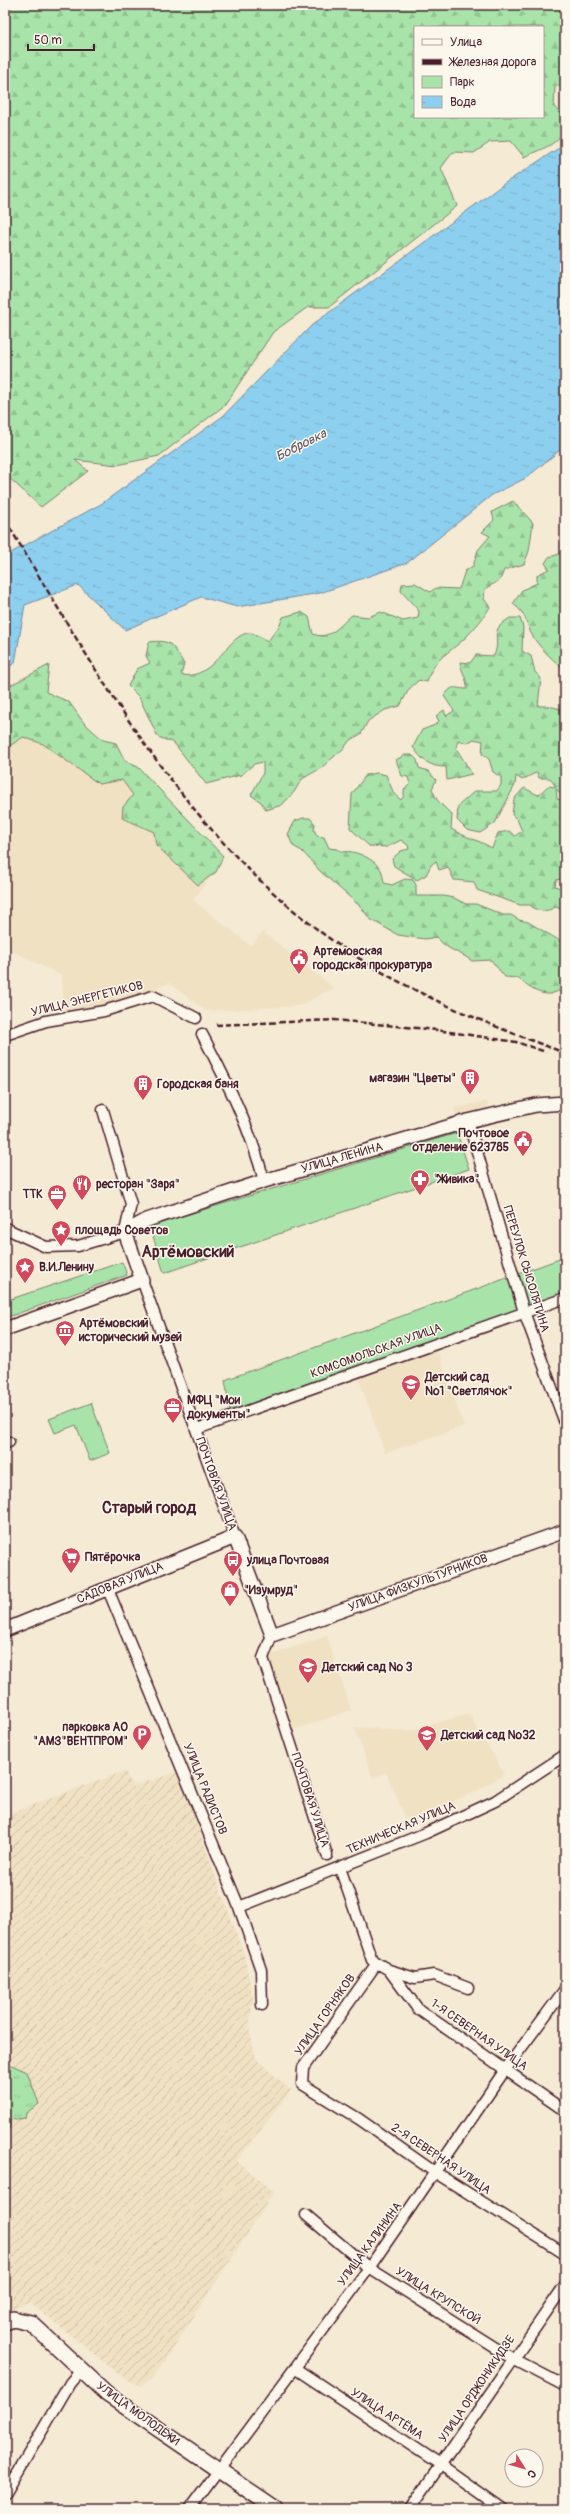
<svg xmlns="http://www.w3.org/2000/svg" width="570" height="2514" font-family="Pangolin,sans-serif">
	<style>
		.built { fill: #f0e1c3 }
		.industrial { fill: url(#industrial-furrows) }
		.grass { fill: url(#grass-tufts); stroke: #79826a }
		.forest { fill: url(#forest-firs); stroke: #79826a; fill-rule: evenodd }
		.green { fill: #a8e4aa; stroke: #79826a }
		.water { fill: url(#water-ripples); stroke: #7289a0 }
		.lines { fill: none; stroke-linecap: round; stroke-linejoin: round }
		.minor-casing { stroke: #4a1f2b; stroke-width: 13 }
		.tertiary-casing { stroke: #4a1f2b; stroke-width: 16 }
		.secondary-casing { stroke: #4a1f2b; stroke-width: 18 }
		.minor { stroke: #fbf7ec; stroke-width: 10 }
		.tertiary { stroke: #fbf7ec; stroke-width: 13 }
		.secondary { stroke: #fbf7ec; stroke-width: 15 }
		.rail { stroke: #4a1f2b; stroke-width: 2.5; stroke-dasharray: 6 3; stroke-linecap: butt }
		.labels { text-anchor: middle; dominant-baseline: central; stroke-width: 3; stroke-linejoin: round; paint-order: stroke }
		.poi-label { font-size: 12px; font-weight: bold; fill: #4a1f2b; stroke: #fbf7ec; text-anchor: start }
		.street-label { font-size: 12px; fill: #4a1f2b; stroke: #fbf7ec }
		.water-label { font-size: 13px; font-style: italic; fill: #5e5466; stroke: #fbf7ec }
		.district-label { font-size: 16px; font-weight: bold; fill: #4a1f2b; stroke: #fbf7ec }
	</style>
	<defs>
		<pattern id="industrial-furrows" width="10" height="10" patternUnits="userSpaceOnUse"><rect width="10" height="10" fill="#f0e1c3"/><path d="M-1 1l2-2M0 10L10 0M9 11l2-2" fill="none" stroke="#cfc1a8"/></pattern>
		<pattern id="grass-tufts" width="24" height="20" patternUnits="userSpaceOnUse"><rect width="24" height="20" fill="#a8e4aa"/><path d="M3 7l-1-3M5 7V3M7 7l1-3M15 17l-1-3M17 17v-4M19 17l1-3" fill="none" stroke="#92c392"/></pattern>
		<pattern id="forest-firs" width="22" height="20" patternUnits="userSpaceOnUse"><rect width="22" height="20" fill="#a8e4aa"/><path d="M5 1l3.5 6h-7zM16 11l3.5 6h-7z" fill="#92c392"/></pattern>
		<pattern id="water-ripples" width="26" height="14" patternUnits="userSpaceOnUse"><rect width="26" height="14" fill="#8dcfee"/><path d="M2 4q2-2 4 0t4 0M15 11q2-2 4 0t4 0" fill="none" stroke="#7bb1cc"/></pattern>
	</defs>
	<rect width="100%" height="100%" fill="#f5ead4"/>
	<filter id="ink" filterUnits="userSpaceOnUse"><feTurbulence type="fractalNoise" baseFrequency=".025" numOctaves="2"/><feDisplacementMap in="SourceGraphic" scale="8" xChannelSelector="R" yChannelSelector="G"/><feConvolveMatrix kernelMatrix="1 2 1 2 8 2 1 2 1" color-interpolation-filters="sRGB"/></filter>
	<g filter="url(#ink)">
		<path class="built" d="M5 728 134 778 213 874 193 900 251 946 263 932 334 988 299 1006 206 1011 169 983 110 1005 64 1014 62 976 12 951 5 962Z
			M487 1101 490 1112 457 1119 454 1108Z
			M437 1349 464 1426 385 1453 358 1376Z
			M327 1636 351 1710 290 1731 265 1657Z
			M469 1714 504 1774 481 1789 407 1822 386 1772 373 1778 354 1727 408 1731Z"/>
		<path class="industrial" d="M125 1771 133 1786 178 1772 244 1955 253 1998 249 2027 256 2059 291 2090 237 2161 274 2192 162 2366 151 2379 141 2386 124 2378 30 2303 5 2311V1815Z"/>
		<path class="grass" d="M5 2062 27 2072 39 2104 26 2113 25 2118 10 2120V2128L5 2130Z"/>
		<path class="forest" d="M5 5H565V84L555 87 554 107 565 116C565 145 546 146 524 157L511 141 490 142 474 153 453 152 441 168 457 206 329 307H308L273 332 225 405 159 456 117 465 75 460 88 471 41 507 5 474ZM415 27H543V117H415Z
			M513 501 533 523 529 551 524 564 504 570 500 580 485 589 484 599 490 607C483 619 474 629 464 639 448 654 434 658 427 682L419 680 409 689 400 706 385 710 368 721 361 734 350 740 344 748 321 768 302 779 294 792 282 805 266 810 261 802 251 795 263 773V762L254 764 241 775 206 784 174 743 158 737 139 697 128 686 137 669 150 663 146 656 149 642C172 639 173 646 184 664L181 675C216 681 228 631 251 633 256 634 263 639 268 641L280 625 283 617 301 612 309 617 313 634C330 641 341 624 352 615L368 617 381 612 403 621 418 618 419 611 401 591 402 584 415 583 430 592 436 588 459 589 465 571 473 566 478 550 490 536 482 532 494 520 492 512Z
			M565 545V665L561 667C551 658 537 645 531 633 525 620 525 612 513 604L522 590 537 583V575L549 569 545 563 549 557 560 554Z
			M510 618H520L523 627 522 651 531 656 535 672 541 678 538 706H548L561 709 560 723 565 727V797L556 789 557 799 565 801V878L556 880 555 886 565 890V911L556 907C545 912 539 913 530 905H520L477 890 474 882 454 880 448 867 439 870 436 861 431 865 426 875 417 880 394 866 392 859 401 851 409 849 408 845 401 840 387 847 369 846 350 828 352 794 366 775 377 773 386 775 394 794 401 800 404 796V790L410 784 408 777 402 776 396 760 405 755H412L417 760 419 768 428 771 436 780 432 789 437 800 452 815 451 829C464 837 479 840 492 848L498 833 509 831 515 836 522 831 517 819 512 815 514 799 524 788 538 795 548 786 556 787 550 778H539L537 772 522 780 516 776 515 785 495 823 480 833 467 830 457 820 458 806 475 791H497L501 785V777L493 772 489 759 482 754 483 741 474 739 467 743 458 740 456 748 472 774 447 780 446 767C429 767 422 760 413 747L422 730 435 725 439 721 436 716 444 710 446 716 454 711 444 696C454 683 454 689 467 689 468 680 461 671 460 662L470 663 476 655 494 656C502 636 487 632 510 618Z
			M49 665 46 692 69 702 84 723 103 740 116 743 125 761 138 767 223 856 216 872 198 885 156 845 154 832 122 818 123 807 133 795 122 780 99 784 43 744 23 737 5 749V688Z
			M303 818H310L315 824 314 830 317 836 324 837 329 848 337 849 343 852C354 849 376 860 381 870 383 874 383 879 384 883L392 885 405 879 413 880 416 885V896H443L454 898 466 904H476L503 915H511L519 920 528 922 562 942 565 931V989C560 990 554 993 550 994 539 995 525 986 519 978L505 977 491 960 472 961C459 951 447 951 437 937L425 939 398 935 370 919 361 907 320 871 302 851 293 846 288 834 295 821Z"/>
		<path class="green" d="M457 1133 469 1169 164 1273 150 1226Z
			M565 1257V1293L230 1411 225 1380Z
			M122 1262 127 1275 5 1318V1301Z
			M91 1403 110 1453 90 1461 76 1425 55 1433 49 1419Z"/>
		<path class="water" d="M565 144V446L526 478 492 495 407 563 320 593 237 607 201 597 125 630 78 585 25 605 15 663 5 669V556L101 504 223 416 312 325 505 183Z"/>
		<g class="lines">
			<defs>
				<path id="minor" d="M202 1034C227 1082 251 1129 264 1181
					M5 1035 46 1021 104 1011 153 996 196 1018
					M468 1121 524 1312 565 1423
					M5 1228 46 1247 78 1246 125 1232 131 1204 103 1110
					M142 1280 235 1537
					M197 1429 565 1298
					M5 1443 9 1442
					M107 1587 239 1907 261 1970 262 2005
					M272 1635 263 1658 327 1855
					M340 1868 372 1960 389 1970 418 2009 565 2111
					M239 1907 426 1833 495 1801 565 1755
					M377 1963 303 2068 302 2084 359 2119 436 2173 565 2254
					M389 1970 415 1978 434 1975 468 1988
					M306 2215 369 2268 513 2359 565 2386
					M296 2369 441 2465 503 2509
					M5 2494 70 2383 81 2370
					M190 2509 369 2268 505 2070 565 1989
					M410 2509 565 2285"/>
				<path id="tertiary" d="M5 1329 142 1280 125 1232 147 1220 264 1181 468 1121 536 1105 565 1103
					M5 1630 235 1537 272 1635 565 1531"/>
				<path id="secondary" d="M5 2322 13 2319 31 2323 107 2394 276 2509"/>
			</defs>
			<use href="#minor" class="minor-casing"/>
			<use href="#tertiary" class="tertiary-casing"/>
			<use href="#secondary" class="secondary-casing"/>
			<use href="#minor" class="minor"/>
			<use href="#tertiary" class="tertiary"/>
			<use href="#secondary" class="secondary"/>
			<path class="rail" d="M5 520C97 671 177 824 322 933 394 987 481 1022 565 1053
				M216 1025 335 1020 437 1030 516 1042 546 1052"/>
		</g>
	</g>
	<defs>
		<symbol id="civic-pin" viewBox="-11 -11 22 30"><path d="M0 17L-7.5 6A9.5 9.5 0 1 1 7.5 6Z" fill="#d1495b" stroke="#fbf7ec"/><path d="M-.6-6.5H3V-4.5H.6V-3L4-1V1h2V6H-6V1h2V-1L-.6-3ZM-1.2 2.5V6h2.4V2.5Z" fill="#fff"/></symbol>
		<symbol id="building-pin" viewBox="-11 -11 22 30"><path d="M0 17L-7.5 6A9.5 9.5 0 1 1 7.5 6Z" fill="#d1495b" stroke="#fbf7ec"/><path d="M-4-6H4V6H1V3H-1V6H-4ZM-2.5-4.3h1.7v1.8h-1.7ZM.8-4.3h1.7v1.8H.8ZM-2.5-1h1.7V.8h-1.7ZM.8-1h1.7V.8H.8Z" fill="#fff"/></symbol>
		<symbol id="pharmacy-pin" viewBox="-11 -11 22 30"><path d="M0 17L-7.5 6A9.5 9.5 0 1 1 7.5 6Z" fill="#d1495b" stroke="#fbf7ec"/><path d="M-2-6h4v4h4v4h-4v4h-4v-4h-4v-4h4Z" fill="#fff"/></symbol>
		<symbol id="restaurant-pin" viewBox="-11 -11 22 30"><path d="M0 17L-7.5 6A9.5 9.5 0 1 1 7.5 6Z" fill="#d1495b" stroke="#fbf7ec"/><path d="M-5-6h1v4h1v-4h1v4h1v-4h1v5L-1.5 .5V6h-2V.5L-5-1ZM5-6V6H3V1.5H1.5Q1.5-4 5-6Z" fill="#fff"/></symbol>
		<symbol id="office-pin" viewBox="-11 -11 22 30"><path d="M0 17L-7.5 6A9.5 9.5 0 1 1 7.5 6Z" fill="#d1495b" stroke="#fbf7ec"/><path d="M-6-3h4V-5.5h4V-3h4V5H-6ZM-1-4.5V-3h2v-1.5ZM-6 0V1H6V0Z" fill="#fff"/></symbol>
		<symbol id="sight-pin" viewBox="-11 -11 22 30"><path d="M0 17L-7.5 6A9.5 9.5 0 1 1 7.5 6Z" fill="#d1495b" stroke="#fbf7ec"/><path d="M0-6L1.8-2.2L6-1.7L2.9 1.2L3.7 5.4L0 3.3L-3.7 5.4L-2.9 1.2L-6-1.7L-1.8-2.2Z" fill="#fff"/></symbol>
		<symbol id="museum-pin" viewBox="-11 -11 22 30"><path d="M0 17L-7.5 6A9.5 9.5 0 1 1 7.5 6Z" fill="#d1495b" stroke="#fbf7ec"/><path d="M0-6L6-3V-2H-6V-3ZM-5-1h2V3h-2ZM-1-1h2V3h-2ZM3-1h2V3H3ZM-6 4H6V6H-6Z" fill="#fff"/></symbol>
		<symbol id="school-pin" viewBox="-11 -11 22 30"><path d="M0 17L-7.5 6A9.5 9.5 0 1 1 7.5 6Z" fill="#d1495b" stroke="#fbf7ec"/><path d="M0-5L7-2L0 1L-7-2ZM-4 1L0 2.5L4 1V4Q0 6-4 4Z" fill="#fff"/></symbol>
		<symbol id="supermarket-pin" viewBox="-11 -11 22 30"><path d="M0 17L-7.5 6A9.5 9.5 0 1 1 7.5 6Z" fill="#d1495b" stroke="#fbf7ec"/><path d="M-6-5.5h2.5l.6 2H6L4.5 2H-2.5L-4.4-4H-6ZM-1.5 3.2a1.3 1.3 0 1 0 .1 0ZM3 3.2a1.3 1.3 0 1 0 .1 0Z" fill="#fff"/></symbol>
		<symbol id="bus-pin" viewBox="-11 -11 22 30"><path d="M0 17L-7.5 6A9.5 9.5 0 1 1 7.5 6Z" fill="#d1495b" stroke="#fbf7ec"/><path d="M-5-6H5V4H4V6H2V4H-2V6H-4V4H-5ZM-3.5-4V0h7V-4ZM-3.5 1.2v1.5H-2V1.2ZM2 1.2v1.5H3.5V1.2Z" fill="#fff"/></symbol>
		<symbol id="shop-pin" viewBox="-11 -11 22 30"><path d="M0 17L-7.5 6A9.5 9.5 0 1 1 7.5 6Z" fill="#d1495b" stroke="#fbf7ec"/><path d="M-5-2.5h2.3a2.7 3.5 0 0 1 5.4 0H5L5.5 6h-11ZM-1.5-2.5h3a1.5 2.3 0 0 0-3 0Z" fill="#fff"/></symbol>
		<symbol id="parking-pin" viewBox="-11 -11 22 30"><path d="M0 17L-7.5 6A9.5 9.5 0 1 1 7.5 6Z" fill="#d1495b" stroke="#fbf7ec"/><path d="M-3.5-5.5H1a3.5 3.5 0 0 1 0 7H-1V5.5H-3.5ZM-1-3.4V-.6H.8a1.4 1.4 0 0 0 0-2.8Z" fill="#fff"/></symbol>
	</defs>
	<g fill-rule="evenodd">
		<use href="#civic-pin" x="288" y="947" width="22" height="30"/>
		<use href="#building-pin" x="459" y="1067" width="22" height="30"/>
		<use href="#building-pin" x="132" y="1073" width="22" height="30"/>
		<use href="#civic-pin" x="512" y="1129" width="22" height="30"/>
		<use href="#pharmacy-pin" x="409" y="1168" width="22" height="30"/>
		<use href="#restaurant-pin" x="71" y="1173" width="22" height="30"/>
		<use href="#office-pin" x="46" y="1183" width="22" height="30"/>
		<use href="#sight-pin" x="50" y="1219" width="22" height="30"/>
		<use href="#sight-pin" x="14" y="1256" width="22" height="30"/>
		<use href="#museum-pin" x="54" y="1319" width="22" height="30"/>
		<use href="#school-pin" x="400" y="1373" width="22" height="30"/>
		<use href="#office-pin" x="162" y="1396" width="22" height="30"/>
		<use href="#supermarket-pin" x="60" y="1546" width="22" height="30"/>
		<use href="#bus-pin" x="222" y="1549" width="22" height="30"/>
		<use href="#shop-pin" x="219" y="1579" width="22" height="30"/>
		<use href="#school-pin" x="297" y="1656" width="22" height="30"/>
		<use href="#parking-pin" x="131" y="1723" width="22" height="30"/>
		<use href="#school-pin" x="416" y="1724" width="22" height="30"/>
	</g>
	<g class="labels">
		<g class="poi-label">
			<text x="313" y="951">Артемовская<tspan x="313" dy="14">городская прокуратура</tspan></text>
			<text x="456" y="1078" text-anchor="end">магазин "Цветы"</text>
			<text x="157" y="1084">Городская баня</text>
			<text x="509" y="1133" text-anchor="end">Почтовое<tspan x="509" dy="14">отделение 623785</tspan></text>
			<text x="434" y="1179">"Живика"</text>
			<text x="96" y="1184">ресторан "Заря"</text>
			<text x="43" y="1194" text-anchor="end">ТТК</text>
			<text x="75" y="1230">площадь Советов</text>
			<text x="39" y="1267">В.И.Ленину</text>
			<text x="79" y="1323">Артёмовский<tspan x="79" dy="14">исторический музей</tspan></text>
			<text x="425" y="1377">Детский сад<tspan x="425" dy="14">№1 "Светлячок"</tspan></text>
			<text x="187" y="1400">МФЦ "Мои<tspan x="187" dy="14">документы"</tspan></text>
			<text x="85" y="1557">Пятёрочка</text>
			<text x="247" y="1560">улица Почтовая</text>
			<text x="244" y="1590">"Изумруд"</text>
			<text x="322" y="1667">Детский сад № 3</text>
			<text x="128" y="1727" text-anchor="end">парковка АО<tspan x="128" dy="14">"АМЗ"ВЕНТПРОМ"</tspan></text>
			<text x="441" y="1735">Детский сад №32</text>
		</g>
		<g class="street-label">
			<text transform="translate(87 999) rotate(-14)">УЛИЦА ЭНЕРГЕТИКОВ</text>
			<text transform="translate(342 1158) rotate(-16)">УЛИЦА ЛЕНИНА</text>
			<text transform="translate(526 1269) rotate(73)">ПЕРЕУЛОК СЫСОЛЯТИНА</text>
			<text transform="translate(376 1351) rotate(-20)">КОМСОМОЛЬСКАЯ УЛИЦА</text>
			<text transform="translate(216 1484) rotate(70)">ПОЧТОВАЯ УЛИЦА</text>
			<text transform="translate(120 1583) rotate(-22)">САДОВАЯ УЛИЦА</text>
			<text transform="translate(418 1583) rotate(-20)">УЛИЦА ФИЗКУЛЬТУРНИКОВ</text>
			<text transform="translate(205 1789) rotate(68)">УЛИЦА РАДИСТОВ</text>
			<text transform="translate(310 1800) rotate(72)">ПОЧТОВАЯ УЛИЦА</text>
			<text transform="translate(401 1828) rotate(-23)">ТЕХНИЧЕСКАЯ УЛИЦА</text>
			<text transform="translate(325 2015) rotate(-55)">УЛИЦА ГОРНЯКОВ</text>
			<text transform="translate(479 2035) rotate(35)">1-Я СЕВЕРНАЯ УЛИЦА</text>
			<text transform="translate(441 2159) rotate(34)">2-Я СЕВЕРНАЯ УЛИЦА</text>
			<text transform="translate(370 2244) rotate(-54)">УЛИЦА КАЛИНИНА</text>
			<text transform="translate(438 2296) rotate(32)">УЛИЦА КРУПСКОЙ</text>
			<text transform="translate(477 2389) rotate(-56)">УЛИЦА ОРДЖОНИКИДЗЕ</text>
			<text transform="translate(138 2414) rotate(36)">УЛИЦА МОЛОДЁЖИ</text>
			<text transform="translate(387 2414) rotate(33)">УЛИЦА АРТЁМА</text>
		</g>
		<g class="water-label">
			<text transform="translate(301 445) rotate(-27)">Бобровка</text>
		</g>
		<g class="district-label">
			<text x="188" y="1252">Артёмовский</text>
			<text x="149" y="1508">Старый город</text>
		</g>
	</g>
	<rect width="570" height="2514" fill="none" stroke="#fbf7ec" stroke-width="20"/>
	<rect x="10" y="10" width="550" height="2494" fill="none" stroke="#4a1f2b" stroke-width="1.5" filter="url(#ink)"/>
	<rect x="414" y="26" width="130" height="92" fill="#fbf7ec" stroke="#b4a19f"/>
	<rect x="422" y="39" width="20" height="6" fill="#fbf7ec" stroke="#b4a19f"/>
	<text x="450" y="46" font-size="12" fill="#4a1f2b">Улица</text>
	<rect x="422" y="59" width="20" height="6" fill="#4a1f2b" stroke="#b4a19f"/>
	<text x="450" y="66" font-size="12" fill="#4a1f2b">Железная дорога</text>
	<rect x="422" y="76" width="20" height="12" fill="#a8e4aa" stroke="#b4a19f"/>
	<text x="450" y="86" font-size="12" fill="#4a1f2b">Парк</text>
	<rect x="422" y="96" width="20" height="12" fill="url(#water-ripples)" stroke="#b4a19f"/>
	<text x="450" y="106" font-size="12" fill="#4a1f2b">Вода</text>
	<g transform="translate(524 2468) rotate(127)"><circle r="19" fill="#fbf7ec" stroke="#b4a19f"/>
	<path d="M0-3L7 15L0 10L-7 15Z" fill="#d1495b"/>
	<text y="-6" font-size="11" font-weight="bold" text-anchor="middle" fill="#4a1f2b">С</text>
	</g>
	<path d="M28 44v6h66v-6" fill="none" stroke="#4a1f2b" stroke-width="2"/>
	<text x="34" y="44" font-size="12" fill="#4a1f2b" stroke="#fbf7ec" stroke-width="3" paint-order="stroke">50 m</text>
</svg>
